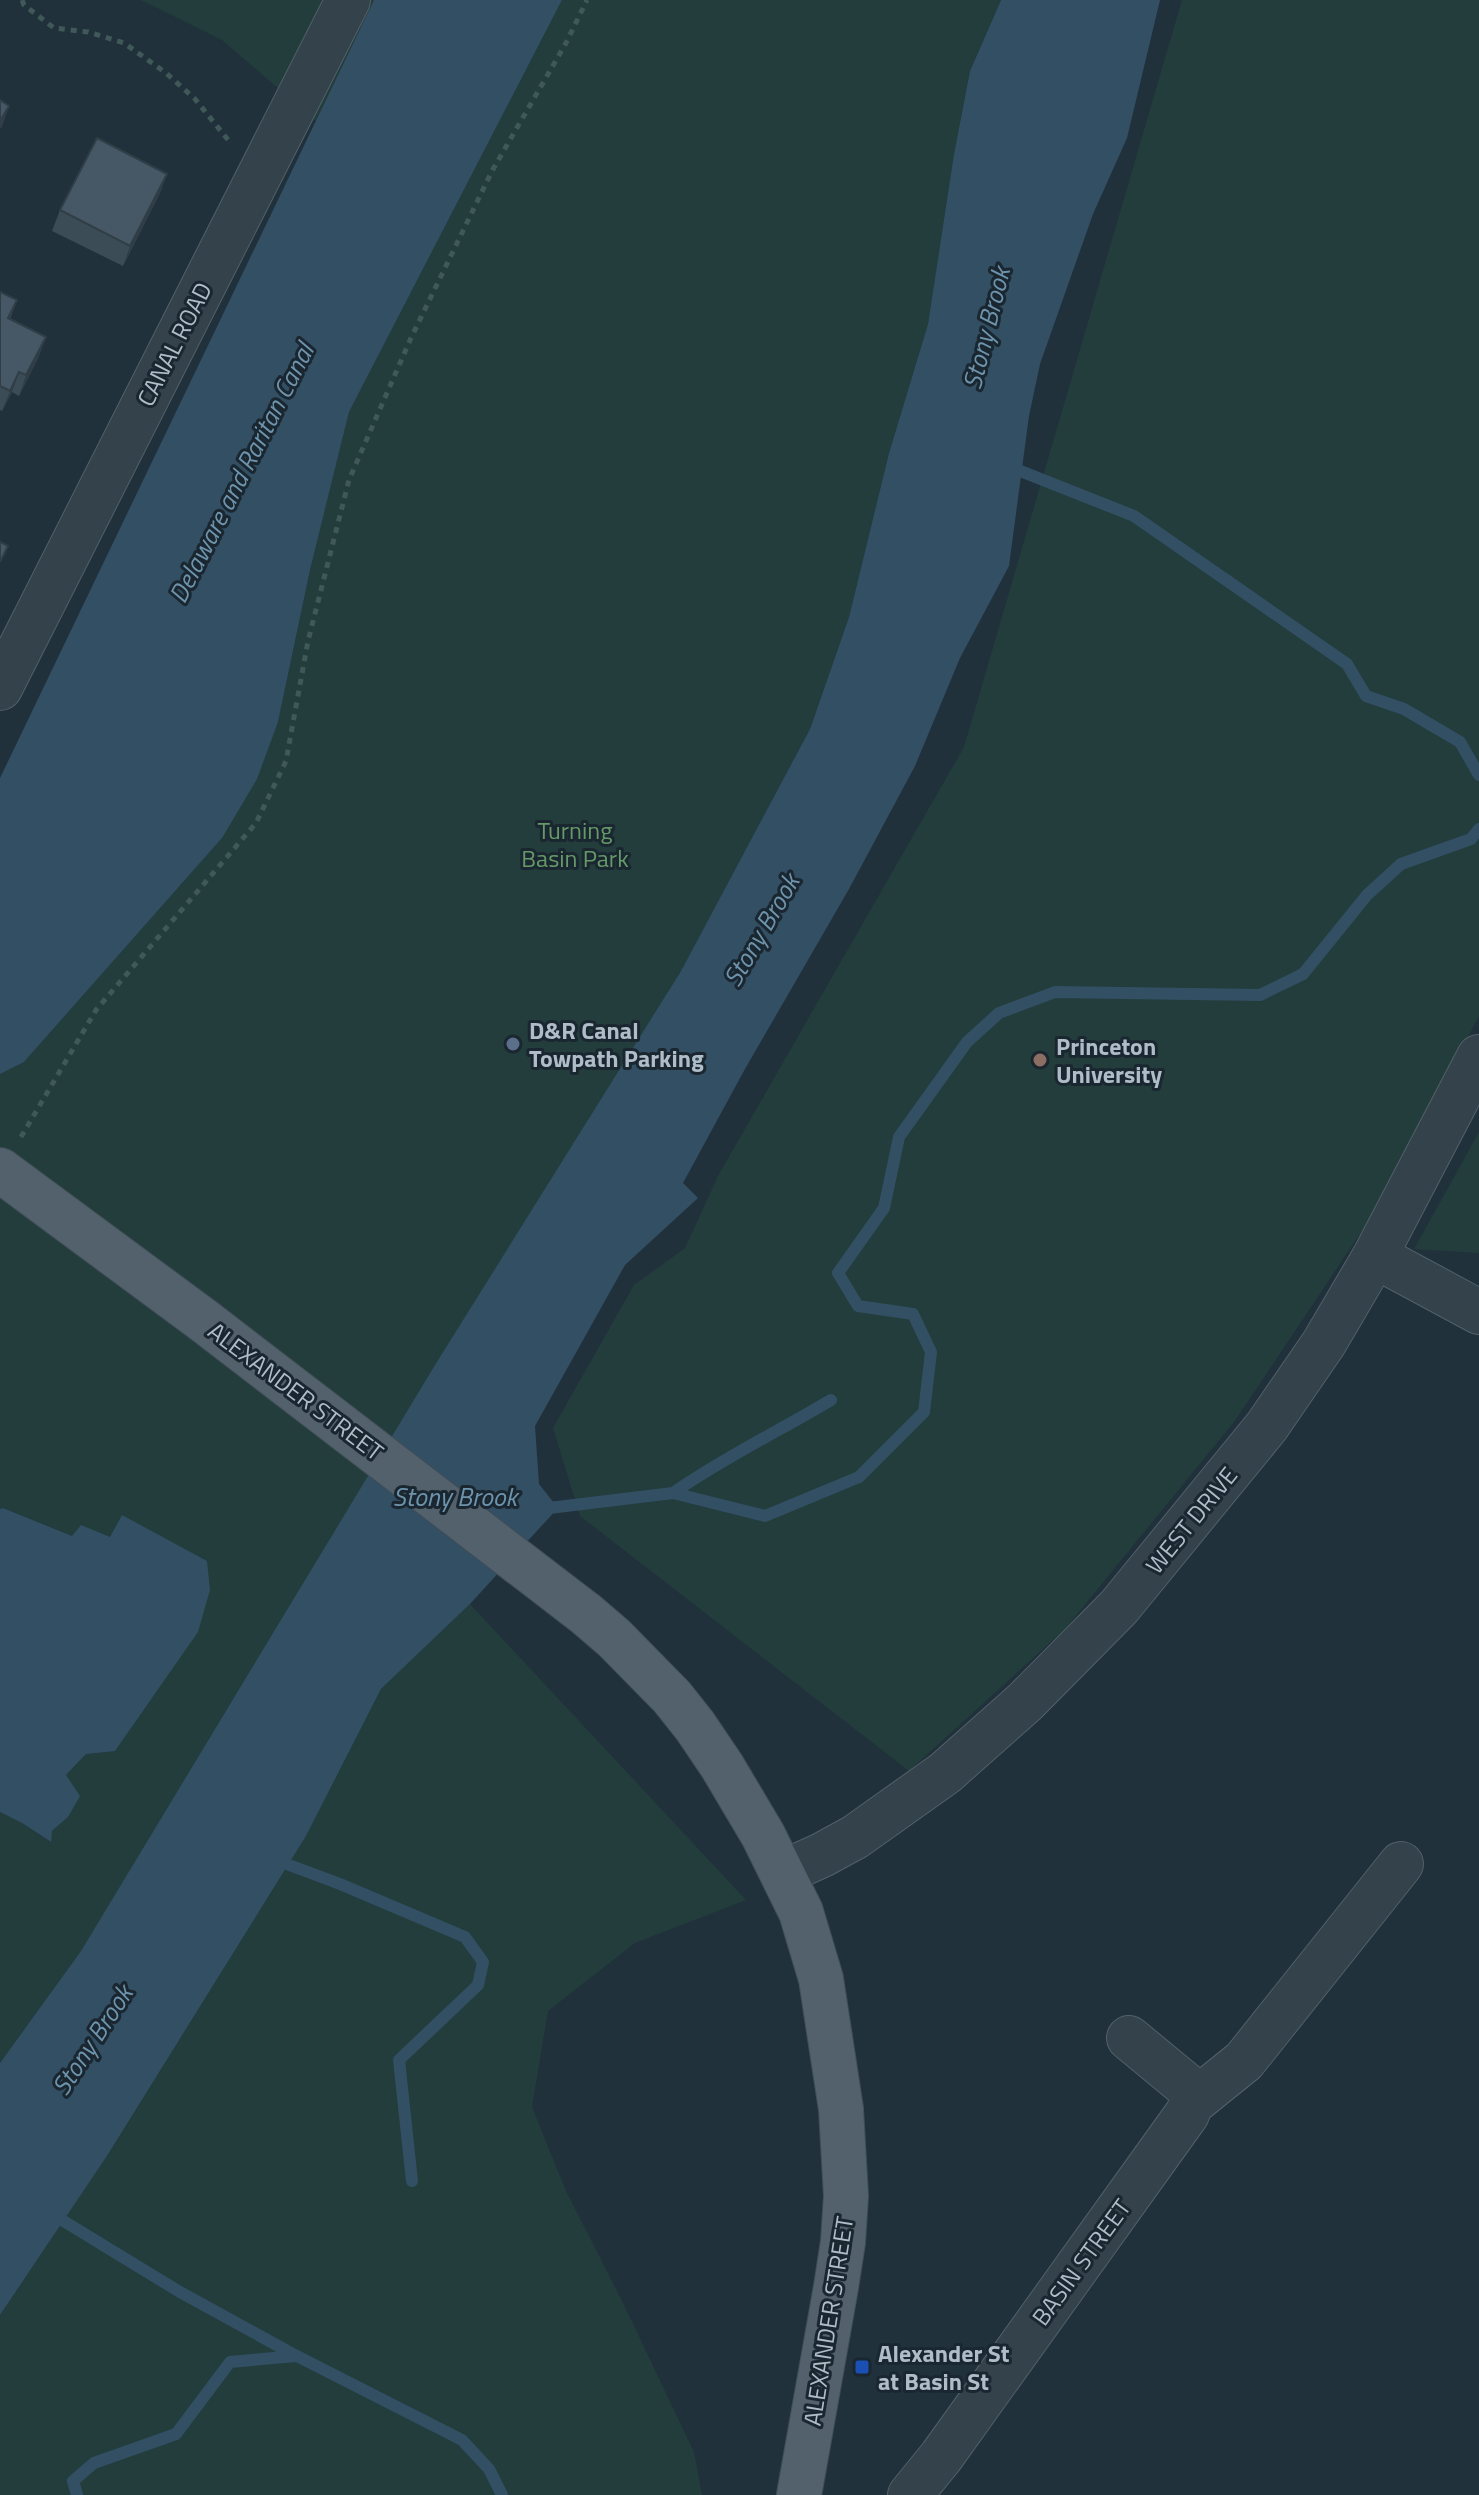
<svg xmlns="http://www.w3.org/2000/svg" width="1479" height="2495" font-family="'Titillium Web',sans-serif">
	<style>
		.green { fill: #223d3b }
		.water { fill: #334f64 }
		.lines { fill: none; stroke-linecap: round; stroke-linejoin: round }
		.stream { stroke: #334f64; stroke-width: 12 }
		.minor-casing { stroke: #526069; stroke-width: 46 }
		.major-casing { stroke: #414e58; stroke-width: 46 }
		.path { stroke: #405958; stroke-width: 5; stroke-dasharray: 6 6; stroke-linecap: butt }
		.minor { stroke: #34424c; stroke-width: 44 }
		.major { stroke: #52616c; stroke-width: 44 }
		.wall { fill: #3c4c57 }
		.shaded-wall { fill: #313e47 }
		.building { fill: #465865; stroke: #313e47; stroke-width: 2 }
		.service-dot { fill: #5c6f8a; stroke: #1a2730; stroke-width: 3 }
		.education-dot { fill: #8d6e63; stroke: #1a2730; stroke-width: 3 }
		.transit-dot { fill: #1a4fb4; stroke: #1a2730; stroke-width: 3 }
		.labels { text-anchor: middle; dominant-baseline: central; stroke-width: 6; stroke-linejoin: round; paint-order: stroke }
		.street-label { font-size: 24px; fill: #afbdc8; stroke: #1a2730 }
		.park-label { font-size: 24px; fill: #659a68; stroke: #1a2730 }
		.poi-label { font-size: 24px; font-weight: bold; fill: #afbdc8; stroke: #1a2730; text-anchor: start }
		.water-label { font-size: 26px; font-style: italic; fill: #6e94ad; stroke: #1a2730 }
	</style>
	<rect width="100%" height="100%" fill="#20313c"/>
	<path class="green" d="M141 0H374L316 121 222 40Z
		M562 0H1001L970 71 954 154 928 324 889 453 849 617 810 729 681 971 81 1951 0 2063V1812L22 1823 50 1842 52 1831 68 1817 66 1775 86 1754 122 1516 110 1538 72 1536 3 1508 0 1509V1074L24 1062 222 838 278 722 310 570 349 412Z
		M1182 0H1479V1016L1378 1207 1234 1422 1065 1629 909 1771 580 1516 553 1428 634 1285 685 1248 718 1176 964 747Z
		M1479 1132V1253L1414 1249Z
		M470 1604 746 1900 635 1943 548 2011 532 2107 566 2191 624 2305 694 2452 702 2495H0V2315L107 2156 306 1836 381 1689Z"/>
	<path class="water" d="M374 0H562L349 412 310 570 278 722 257 779 222 838 24 1062 0 1074V778Z
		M1001 0H1160L1127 138 1093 214 1040 364 1029 416 1009 566 960 658 915 766 849 889 745 1069 683 1183 698 1198 625 1265 535 1426 539 1484 558 1508 470 1604 381 1689 306 1836 107 2156 0 2315V2063L81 1951 435 1365 681 971 810 729 849 617 889 453 928 324 954 154 970 71Z
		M3 1508 72 1536 81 1525 110 1537 122 1515 207 1561 210 1590 198 1632 115 1751 86 1754 66 1775 80 1796 68 1817 52 1831 51 1842 22 1823 0 1812V1509Z"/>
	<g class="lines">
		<path class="stream" d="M1008 466 1134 516 1347 664 1366 696 1404 709 1460 742 1479 775
			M673 1493C723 1458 779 1431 831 1400
			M541 1509 673 1493 765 1516 859 1477 924 1412 931 1352 913 1314 858 1306 838 1273 884 1208 899 1137 967 1042 999 1013 1055 992 1260 995 1303 974 1367 895 1401 864 1471 839 1479 829
			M273 1859 340 1884 465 1937 483 1962 478 1985 399 2060 412 2181
			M52 2214 180 2292 291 2353 462 2440 489 2469 502 2495
			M77 2495 73 2481 94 2463 176 2434 230 2362 296 2356"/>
		<defs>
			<path id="minor" d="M0 688 348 0
				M1375 1256 1479 1312
				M782 1873 822 1855 855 1837 945 1773 1025 1702 1119 1607 1267 1426 1324 1343 1375 1256 1479 1057
				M1192 2103 1244 2061 1401 1864
				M910 2495 941 2457 1187 2114C1192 2103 1194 2097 1187 2086L1129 2038"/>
			<path id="major" d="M0 1170 203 1320 586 1614 614 1638 672 1697 695 1726 722 1766 763 1835 801 1912 821 1979 841 2109 846 2196 843 2242 836 2287 799 2495"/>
		</defs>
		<use href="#minor" class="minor-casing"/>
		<use href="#major" class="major-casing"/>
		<path class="path" d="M22 0 24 5 54 28 88 32 124 43 166 73 195 99 229 141
			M21 1137 96 1010 256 823 286 761 308 641 349 480 411 338 492 171 566 43 587 0"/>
		<use href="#minor" class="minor"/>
		<use href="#major" class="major"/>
	</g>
	<path class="wall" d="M167 174 159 195 123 266 52 231 60 210Z
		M0 292 17 300 10 319 46 337 38 358 19 396 12 392 2 411 0 410Z"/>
	<path class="shaded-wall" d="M9 106 2 127 0 129V121Z
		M167 174 159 195 123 266 130 246Z
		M46 337 38 358 19 396 26 375Z
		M19 372 12 392 2 411 10 391Z"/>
	<path class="building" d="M0 100 9 106 0 121Z
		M97 138 167 174 130 246 60 210Z
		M0 292 17 300 8 318 46 337 26 375 19 372 10 391 0 386Z
		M0 542 8 546 0 562Z"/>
	<circle class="service-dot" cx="513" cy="1044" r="8"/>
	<circle class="education-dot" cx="1040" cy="1060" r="8"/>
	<rect class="transit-dot" x="854" y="2359" width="16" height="16" rx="4"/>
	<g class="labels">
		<g class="street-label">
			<text transform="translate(174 344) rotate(-63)">CANAL ROAD</text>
			<text transform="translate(296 1391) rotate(37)">ALEXANDER STREET</text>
			<text transform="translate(1191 1520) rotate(-51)">WEST DRIVE</text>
			<text transform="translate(1081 2262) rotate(-54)">BASIN STREET</text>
			<text transform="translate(828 2321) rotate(-81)">ALEXANDER STREET</text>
		</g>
		<g class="park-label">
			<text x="575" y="830">Turning<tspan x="575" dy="28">Basin Park</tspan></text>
		</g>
		<g class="poi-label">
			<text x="529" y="1030">D&amp;R Canal<tspan x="529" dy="28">Towpath Parking</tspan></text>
			<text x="1056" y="1046">Princeton<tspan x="1056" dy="28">University</tspan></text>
			<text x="878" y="2353">Alexander St<tspan x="878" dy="28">at Basin St</tspan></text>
		</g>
		<g class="water-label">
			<text transform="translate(986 328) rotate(-76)">Stony Brook</text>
			<text transform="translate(241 473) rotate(-63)">Delaware and Raritan Canal</text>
			<text transform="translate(761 930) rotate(-60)">Stony Brook</text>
			<text x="455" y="1496">Stony Brook</text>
			<text transform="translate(92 2040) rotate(-57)">Stony Brook</text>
		</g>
	</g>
</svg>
